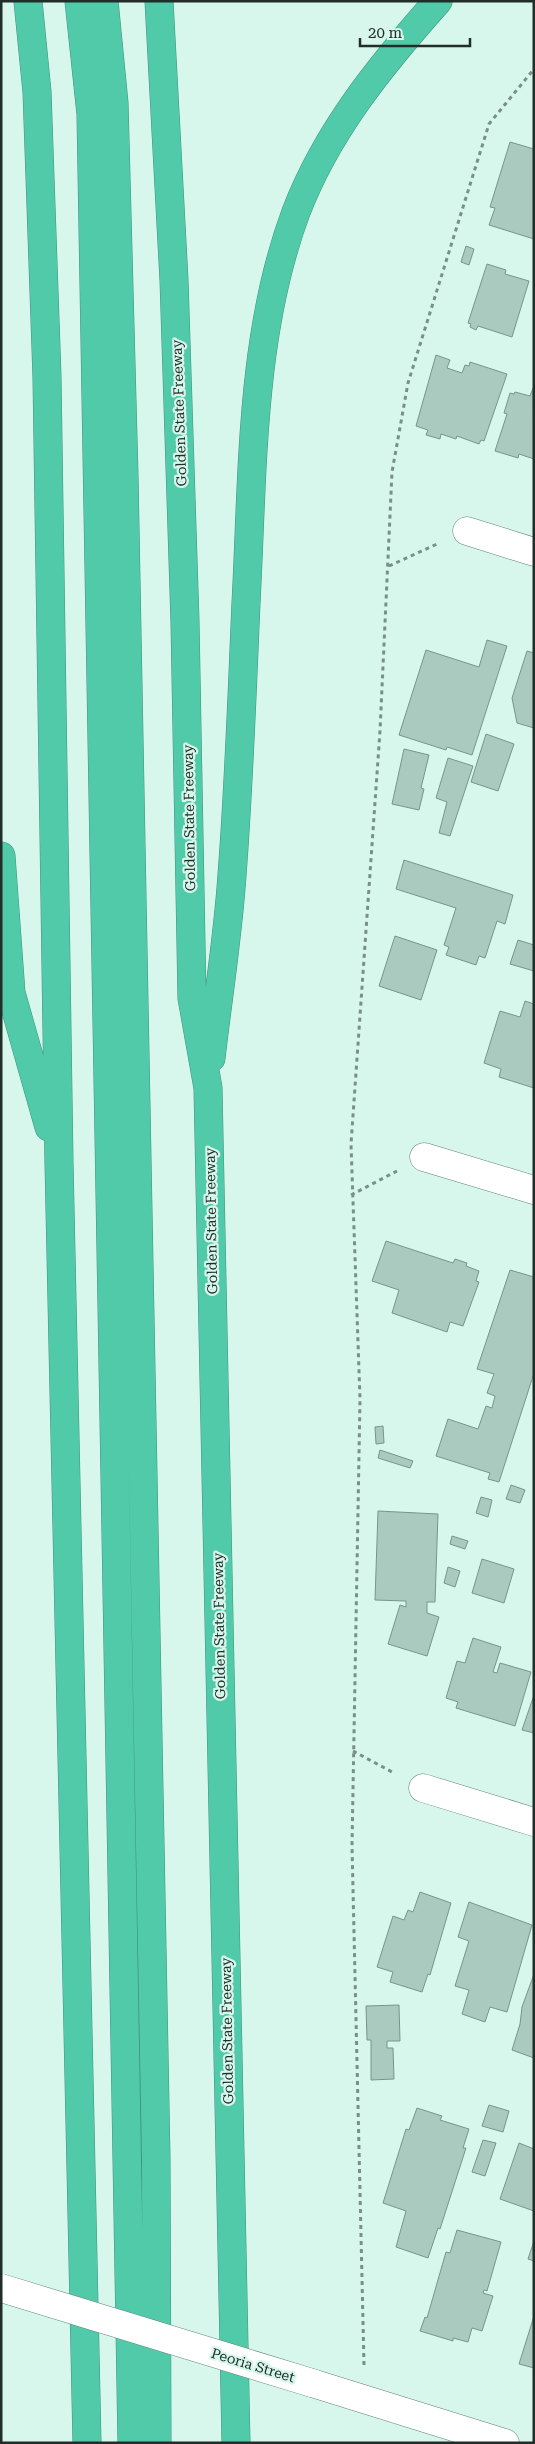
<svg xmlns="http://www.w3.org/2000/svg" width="535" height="2444" font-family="'Roboto Serif',serif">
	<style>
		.building { fill: #aac9bf; stroke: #77958b }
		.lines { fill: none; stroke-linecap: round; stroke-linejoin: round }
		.street-casing { stroke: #648178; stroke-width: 29 }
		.secondary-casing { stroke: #648178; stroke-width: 29 }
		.highway-casing { stroke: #40937c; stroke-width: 29 }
		.path { stroke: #799088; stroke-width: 3; stroke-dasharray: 4 4; stroke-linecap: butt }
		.street { stroke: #fff; stroke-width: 28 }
		.secondary { stroke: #fff; stroke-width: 28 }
		.highway { stroke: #51caaa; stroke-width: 28 }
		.street-bridge-casing { stroke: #648178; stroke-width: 29; stroke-linecap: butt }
		.street-bridge { stroke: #fff; stroke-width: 28 }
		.labels { text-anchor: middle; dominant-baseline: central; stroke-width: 4.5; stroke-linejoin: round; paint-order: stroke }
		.street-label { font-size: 14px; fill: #202d28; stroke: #d7f7ec }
	</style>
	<rect width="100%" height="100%" fill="#d7f7ec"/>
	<path class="building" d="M510 142 534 149V239L489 225 495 208 490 207Z
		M466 246 474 249 469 265 461 262Z
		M487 264 506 270 505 274 529 281 512 337 478 326 476 330 470 327 471 324 468 323Z
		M436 355 450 360 447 368 462 373 465 365 469 366 470 362 507 374 484 441 481 440 479 444 457 436 456 439 441 434 440 439 426 435 428 430 416 426Z
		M533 388 534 459 519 454 518 458 495 451 507 414 504 413 510 393 514 394 515 392 530 396Z
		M487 640 507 646 472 755 447 747 446 750 399 735 426 650 479 667Z
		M527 651 534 653V728L517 723 512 698Z
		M486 734 514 744 498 791 471 782Z
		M404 749 429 755 421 788 424 789 419 810 392 804Z
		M448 758 473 766 450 836 439 833 447 802 436 798Z
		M404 860 513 895 505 924 497 921 485 958 479 956 476 965 446 955 449 947 444 945 456 908 396 889Z
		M395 936 437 950 421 1000 379 986Z
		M518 940 534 945V971L510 964Z
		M525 1001 534 1004V1088L499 1077 501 1069 484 1063 500 1011 520 1017Z
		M386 1241 453 1263 455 1259 467 1263 466 1266 479 1271 476 1281 479 1282 463 1326 450 1322 447 1332 392 1313 399 1290 372 1281Z
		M510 1270 534 1277V1373L499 1482 488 1479 490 1473 436 1456 448 1419 478 1429 486 1406 492 1408 495 1396 487 1393 494 1374 477 1369Z
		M383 1426 384 1443 376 1444 375 1427Z
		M380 1450 413 1461 410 1468 378 1458Z
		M511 1485 525 1490 520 1503 506 1499Z
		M481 1497 492 1500 488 1517 476 1513Z
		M378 1511 438 1514 435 1602H427V1613L439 1617 427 1656 388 1644 400 1605 406 1607V1601L375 1600Z
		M452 1536 468 1541 465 1549 450 1544Z
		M482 1559 514 1569 504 1603 472 1593Z
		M448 1567 460 1571 455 1587 444 1583Z
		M473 1638 501 1647 493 1672 497 1673 500 1663 531 1672 515 1726 456 1708 458 1702 446 1698 457 1661 465 1663Z
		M534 1695V1733L522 1730Z
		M420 1892 451 1903 430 1975 428 1974 422 1992 390 1982 393 1972 377 1967 393 1916 404 1920 408 1910 413 1912Z
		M469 1902 532 1925 507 2012 490 2007 485 2022 462 2014 469 1990 455 1986 469 1941 458 1937Z
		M534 1974V2058L512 2050 520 2024 522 2007Z
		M399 2005 400 2041H387V2048H393L394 2079 371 2080V2040H367L366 2006Z
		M489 2105 509 2111 503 2132 482 2126Z
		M417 2108 442 2116 440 2120 469 2129 463 2148H466L440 2229 438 2228 428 2258 396 2247 406 2211 383 2203 406 2129 409 2130Z
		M483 2140 496 2143 485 2176 472 2172Z
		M519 2143 534 2149V2211L500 2199Z
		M457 2230 501 2242 487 2291 484 2290 483 2293 493 2296 482 2331 472 2328 468 2342 453 2338V2341L420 2331 425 2317 427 2318 446 2252 450 2253Z
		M534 2241V2261L528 2259Z
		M534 2316V2368L519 2364Z"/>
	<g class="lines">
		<defs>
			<path id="street" d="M467 531 534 552
				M424 1157 534 1190
				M423 1788 534 1822"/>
			<path id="secondary" d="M312 2383 505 2443"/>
			<path id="highway" d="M28 1 37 92 47 377 59 1163 87 2443
				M79 1 91 114 132 2443
				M104 1 114 103 124 476 156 2159 157 2443
				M159 1 174 280 185 622 192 998 208 1088 236 2443
				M1 856 11 993 49 1127
				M211 1058C218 997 228 936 232 875 239 785 242 694 246 603 253 473 250 335 296 212 327 131 381 65 438 1"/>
		</defs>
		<use href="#street" class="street-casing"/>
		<use href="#secondary" class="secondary-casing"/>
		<use href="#highway" class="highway-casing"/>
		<path class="path" d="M389 566 437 544
			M351 1195 397 1171
			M353 1751 394 1773
			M364 2365 352 1846 360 1399 351 1144 380 731 392 472 408 383 489 124 534 69"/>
		<use href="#street" class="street"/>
		<use href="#secondary" class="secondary"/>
		<use href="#highway" class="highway"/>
		<defs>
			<path id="street-bridge" d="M1 2288 312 2383"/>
		</defs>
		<use href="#street-bridge" class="street-bridge-casing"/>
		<use href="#street-bridge" class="street-bridge"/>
	</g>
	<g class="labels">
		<g class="street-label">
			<text transform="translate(179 413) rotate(-92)">Golden State Freeway</text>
			<text transform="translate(189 818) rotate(-91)">Golden State Freeway</text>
			<text transform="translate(211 1221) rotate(-91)">Golden State Freeway</text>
			<text transform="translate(219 1626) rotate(-91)">Golden State Freeway</text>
			<text transform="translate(227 2031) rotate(-91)">Golden State Freeway</text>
			<text transform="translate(253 2365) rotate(17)">Peoria Street</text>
		</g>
	</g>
	<rect width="535" height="2444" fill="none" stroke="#202d28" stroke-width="5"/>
	<path d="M360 38v8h110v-8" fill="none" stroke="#202d28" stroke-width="2.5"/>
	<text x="368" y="38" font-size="15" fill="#202d28" stroke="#d7f7ec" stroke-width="4" paint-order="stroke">20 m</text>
</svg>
